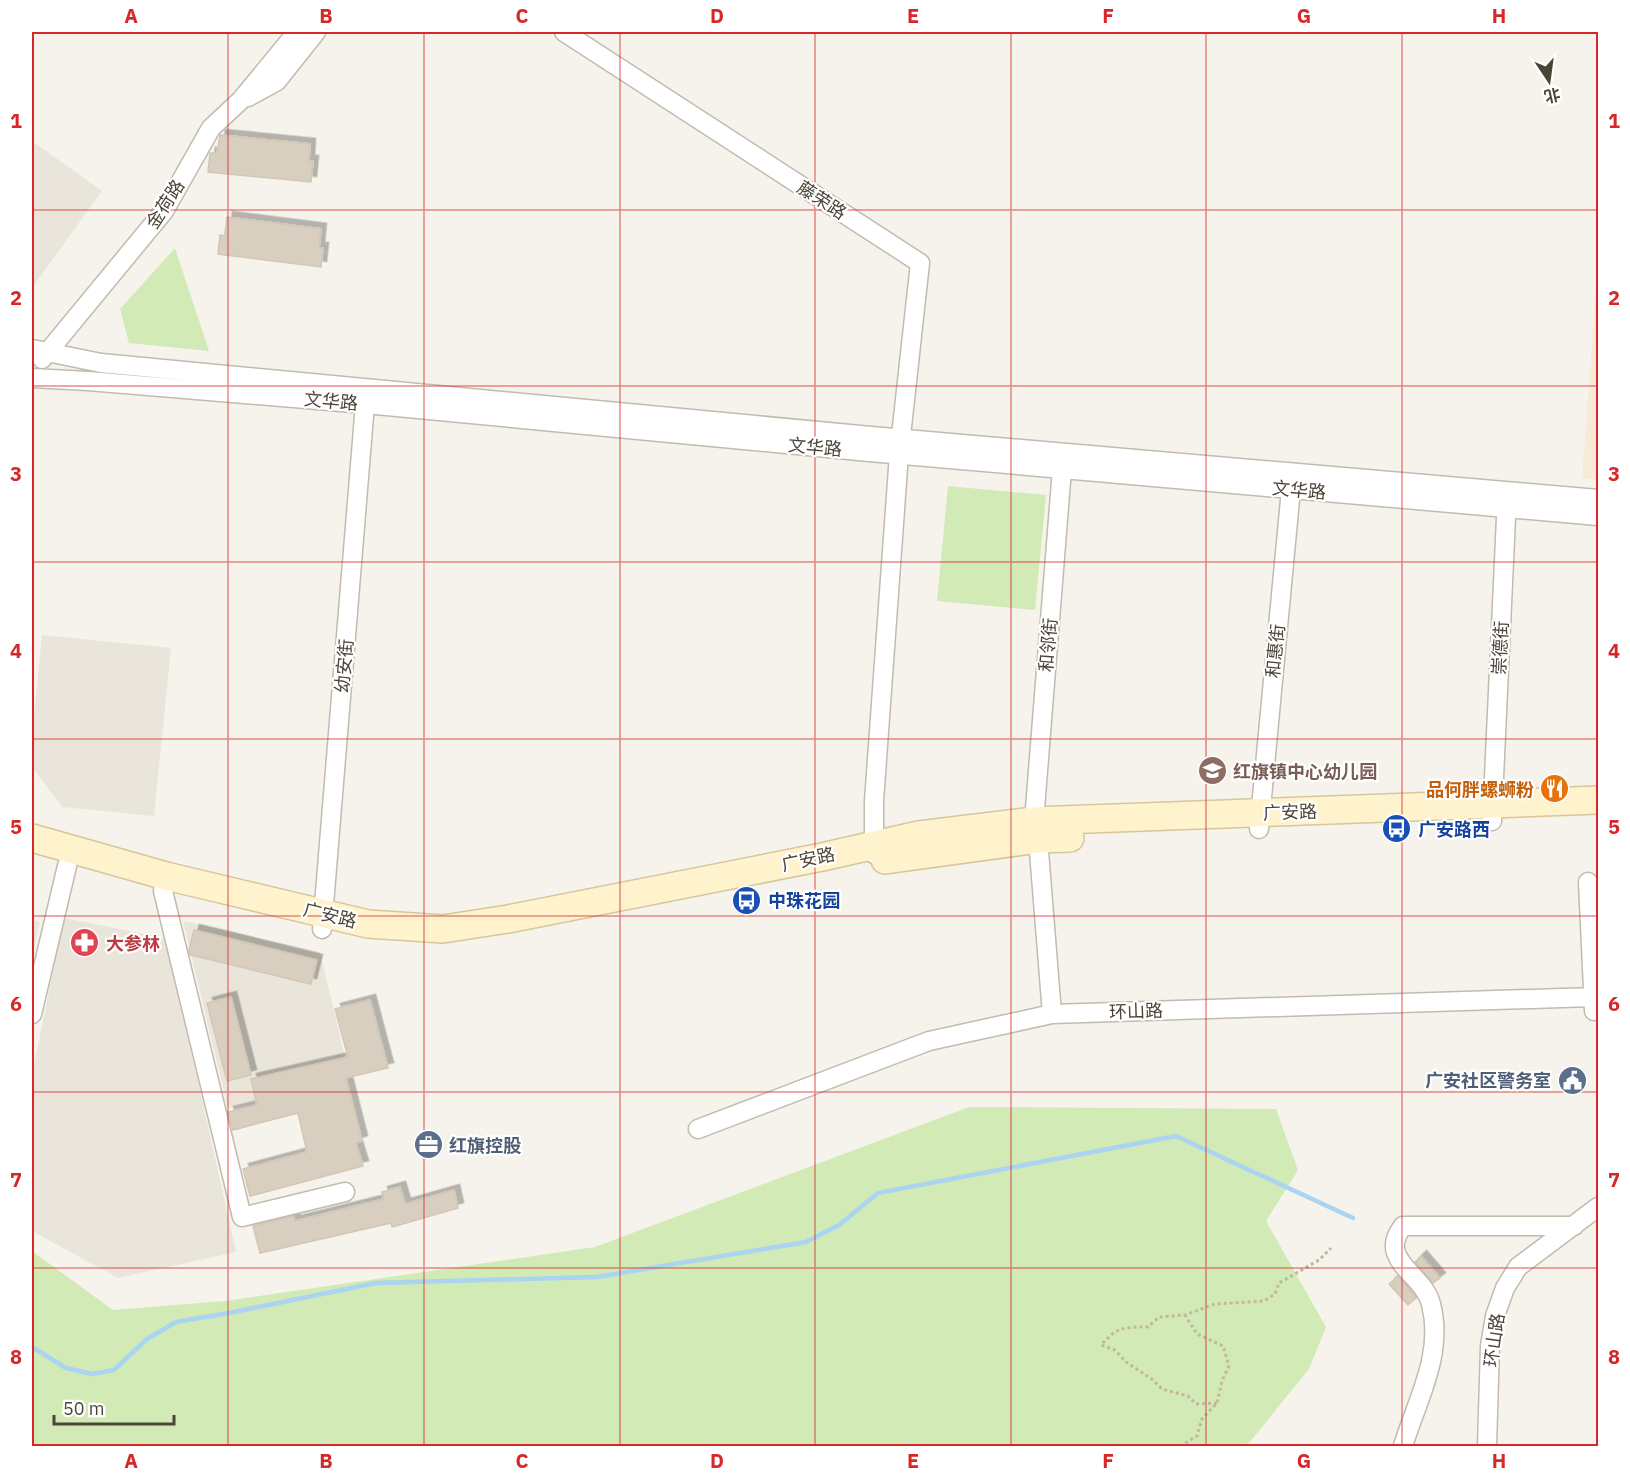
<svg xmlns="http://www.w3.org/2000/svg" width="1630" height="1478" font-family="'IBM Plex Sans','Noto Sans SC',sans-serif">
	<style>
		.residential { fill: #eae5da }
		.commercial { fill: #f7ead8 }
		.green { fill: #d2eab5 }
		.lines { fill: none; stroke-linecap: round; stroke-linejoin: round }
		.stream { stroke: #a9d4f2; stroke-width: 4.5 }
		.building { fill: #d8cfc1; stroke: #d3c7b4; stroke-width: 1.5; filter: url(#shadow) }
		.street-casing { stroke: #c2bbae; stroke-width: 21 }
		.secondary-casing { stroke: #d6c79b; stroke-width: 30 }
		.path { stroke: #c4b79f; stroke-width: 3; stroke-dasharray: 3 3; stroke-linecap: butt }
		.street { stroke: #fff; stroke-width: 18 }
		.secondary { stroke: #fff3cd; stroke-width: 27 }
		.grid { fill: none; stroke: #d62828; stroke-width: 1.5; stroke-opacity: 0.55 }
		.labels { text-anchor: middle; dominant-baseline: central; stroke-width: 4.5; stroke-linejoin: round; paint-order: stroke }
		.street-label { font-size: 18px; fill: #4b4439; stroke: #fff }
		.education-label { font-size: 18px; font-weight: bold; fill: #785e54; stroke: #fff; text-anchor: start }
		.food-label { font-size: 18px; font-weight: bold; fill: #c56008; stroke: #fff; text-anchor: end }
		.transit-label { font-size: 18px; font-weight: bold; fill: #164399; stroke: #fff; text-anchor: start }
		.health-label { font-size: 18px; font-weight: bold; fill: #be3a42; stroke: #fff; text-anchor: start }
		.service-label { font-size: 18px; font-weight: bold; fill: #4e5e75; stroke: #fff; text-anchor: end }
		.neatline { fill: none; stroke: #d62828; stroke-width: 2 }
		.grid-label { font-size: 20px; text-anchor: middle; font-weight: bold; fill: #d62828 }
	</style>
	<defs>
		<filter id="shadow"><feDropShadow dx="5.5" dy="-5.5" stdDeviation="0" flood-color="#0004"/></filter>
	</defs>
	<rect width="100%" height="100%" fill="#f6f3ec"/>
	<path class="residential" d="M32 141 102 191 32 288Z
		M42 635 171 648 154 816 62 807 32 767V736Z
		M64 918 166 938 236 1252 118 1278 32 1231V1075Z
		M32 919 40 922 32 957Z
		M183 921 320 952 350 1079 228 1108Z"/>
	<path class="commercial" d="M1598 264V480L1582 478Z"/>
	<path class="green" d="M175 248 209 351 129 343 120 309Z
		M948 486 1046 495 1035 610 937 601Z
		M969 1107 1276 1109 1298 1170 1266 1221 1326 1327 1309 1369 1249 1443 1241 1446H32V1251L113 1310 225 1301 595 1247Z"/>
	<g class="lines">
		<path class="stream" d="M32 1347 66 1368 92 1374 114 1370 147 1339 176 1322 229 1313 376 1283 597 1277 806 1242 839 1225 878 1193 1176 1136 1353 1218"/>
	</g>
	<path class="building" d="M220 135 310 144 309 161H313L311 182 208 172 210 153H217Z
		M227 217 321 229 319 248H323L321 267 218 254 220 235 225 236Z
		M194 930 317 960 311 984 190 955 189 950Z
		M231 997 251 1075 227 1081 207 1003Z
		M370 1000 388 1068 346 1078 362 1141 356 1143 363 1166 250 1196 243 1169 307 1152 298 1113 233 1130 228 1112 257 1105 251 1079 348 1057 335 1009Z
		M400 1187 405 1204 454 1190 458 1208 392 1227 391 1223 260 1253 253 1226 293 1216 295 1221 384 1199 382 1192Z
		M1421 1256 1440 1278 1433 1283 1415 1262Z
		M1398 1276 1416 1298 1408 1305 1389 1284Z"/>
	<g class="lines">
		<defs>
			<path id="street" d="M564 32 920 263 899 454 874 801V854
				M248 97 277 81 316 32
				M32 349 101 363 871 436 1598 499
				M42 359 164 211 211 128 241 100 297 32
				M32 378 88 381 365 404 869 452 1598 516
				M1492 821 1507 496
				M1259 829 1291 489
				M166 876 163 891 242 1217 345 1192
				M1588 882 1594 1011
				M322 929 365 404 375 397
				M32 1014 67 866
				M1052 1014 1038 839 1034 821 1062 469
				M698 1129 929 1041 1052 1014 1593 997
				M1403 1446C1417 1400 1444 1354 1431 1304 1424 1274 1376 1260 1403 1226H1574
				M1487 1446 1490 1346 1495 1316 1505 1288 1518 1267 1598 1207"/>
			<path id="secondary" d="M32 838 166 876 368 924 443 929 508 919 822 857 919 835 1034 821 1598 800
				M885 860 1038 839 1070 838"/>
		</defs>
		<use href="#street" class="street-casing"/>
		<use href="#secondary" class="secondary-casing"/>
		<path class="path" d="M1217 1403 1196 1404 1188 1396 1162 1389 1153 1380 1126 1362 1115 1350 1101 1345C1117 1327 1124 1327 1148 1327L1159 1317 1185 1315 1215 1304 1264 1301 1275 1294 1279 1283 1319 1260 1331 1248
			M1180 1446 1197 1436 1202 1419 1217 1403 1222 1381 1229 1366 1223 1346 1197 1334 1185 1315"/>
		<use href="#street" class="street"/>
		<use href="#secondary" class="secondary"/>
	</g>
	<path class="grid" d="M228 32V1446M424 32V1446M620 32V1446M815 32V1446M1011 32V1446M1206 32V1446M1402 32V1446M32 210H1598M32 386H1598M32 562H1598M32 739H1598M32 916H1598M32 1092H1598M32 1268H1598"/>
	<defs>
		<symbol id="school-disc" viewBox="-11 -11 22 22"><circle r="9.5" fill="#8d6e63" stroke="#fff"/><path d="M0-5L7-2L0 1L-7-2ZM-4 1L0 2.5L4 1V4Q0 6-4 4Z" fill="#fff"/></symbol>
		<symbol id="restaurant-disc" viewBox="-11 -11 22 22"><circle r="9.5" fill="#e8710a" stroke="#fff"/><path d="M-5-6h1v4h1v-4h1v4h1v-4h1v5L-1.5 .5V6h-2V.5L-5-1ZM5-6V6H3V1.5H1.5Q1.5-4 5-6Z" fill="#fff"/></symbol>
		<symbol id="bus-disc" viewBox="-11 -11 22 22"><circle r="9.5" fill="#1a4fb4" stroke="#fff"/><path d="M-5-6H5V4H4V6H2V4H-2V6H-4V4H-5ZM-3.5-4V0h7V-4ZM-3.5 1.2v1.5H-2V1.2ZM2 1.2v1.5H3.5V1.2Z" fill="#fff"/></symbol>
		<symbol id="pharmacy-disc" viewBox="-11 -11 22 22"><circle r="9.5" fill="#e0444e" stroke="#fff"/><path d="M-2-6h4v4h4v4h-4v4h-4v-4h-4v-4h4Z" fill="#fff"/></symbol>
		<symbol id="civic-disc" viewBox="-11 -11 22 22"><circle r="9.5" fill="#5c6f8a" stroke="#fff"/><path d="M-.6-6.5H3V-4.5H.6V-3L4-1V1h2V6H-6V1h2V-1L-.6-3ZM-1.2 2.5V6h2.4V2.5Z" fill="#fff"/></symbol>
		<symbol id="office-disc" viewBox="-11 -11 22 22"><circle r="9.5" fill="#5c6f8a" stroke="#fff"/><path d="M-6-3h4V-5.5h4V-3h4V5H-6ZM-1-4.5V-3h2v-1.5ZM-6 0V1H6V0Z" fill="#fff"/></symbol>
	</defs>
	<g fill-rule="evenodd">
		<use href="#school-disc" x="1196" y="754" width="33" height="33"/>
		<use href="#restaurant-disc" x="1538" y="772" width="33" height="33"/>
		<use href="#bus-disc" x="1380" y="812" width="33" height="33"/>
		<use href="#bus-disc" x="730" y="884" width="33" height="33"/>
		<use href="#pharmacy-disc" x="68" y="926" width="33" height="33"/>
		<use href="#civic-disc" x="1556" y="1064" width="33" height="33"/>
		<use href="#office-disc" x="412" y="1128" width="33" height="33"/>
	</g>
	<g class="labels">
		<g class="street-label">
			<text transform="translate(822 200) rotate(33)">藤荣路</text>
			<text transform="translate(165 204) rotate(-57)">金荷路</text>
			<text transform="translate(331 401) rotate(5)">文华路</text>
			<text transform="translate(815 447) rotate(5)">文华路</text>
			<text transform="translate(1299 490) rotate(5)">文华路</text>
			<text transform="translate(1048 645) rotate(-85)">和邻街</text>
			<text transform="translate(1500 648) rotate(-87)">崇德街</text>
			<text transform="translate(1275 651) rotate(-84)">和惠街</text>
			<text transform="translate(344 666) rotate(-85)">幼安街</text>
			<text transform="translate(1290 812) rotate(-2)">广安路</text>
			<text transform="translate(808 859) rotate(-12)">广安路</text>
			<text transform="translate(330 915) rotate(14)">广安路</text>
			<text transform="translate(1136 1011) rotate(-2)">环山路</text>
			<text transform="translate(1494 1340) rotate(-82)">环山路</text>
		</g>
		<g class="education-label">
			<text x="1233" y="771">红旗镇中心幼儿园</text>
		</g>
		<g class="food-label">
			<text x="1534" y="789">品何胖螺蛳粉</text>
		</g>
		<g class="transit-label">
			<text x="1418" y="829">广安路西</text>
			<text x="768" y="900">中珠花园</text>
		</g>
		<g class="health-label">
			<text x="106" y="943">大参林</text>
		</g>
		<g class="service-label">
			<text x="1551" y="1080">广安社区警务室</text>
			<text x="449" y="1145" text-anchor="start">红旗控股</text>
		</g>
	</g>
	<rect width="1630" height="1478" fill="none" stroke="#ffffff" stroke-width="66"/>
	<g transform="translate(1549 81) rotate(167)" stroke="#ffffff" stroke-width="4.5" paint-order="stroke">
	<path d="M0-4.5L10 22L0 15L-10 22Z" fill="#4b4439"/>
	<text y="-9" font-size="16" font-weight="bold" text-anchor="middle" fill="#4b4439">北</text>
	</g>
	<path d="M54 1415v9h120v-9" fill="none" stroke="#4b4439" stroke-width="3"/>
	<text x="63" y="1415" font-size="18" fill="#4b4439" stroke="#ffffff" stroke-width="4.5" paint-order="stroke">50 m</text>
	<rect x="33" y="33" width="1564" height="1412" class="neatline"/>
	<g class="grid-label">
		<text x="131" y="23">A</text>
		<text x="326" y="23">B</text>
		<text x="522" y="23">C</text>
		<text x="717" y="23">D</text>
		<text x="913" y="23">E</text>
		<text x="1108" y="23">F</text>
		<text x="1304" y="23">G</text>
		<text x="1499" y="23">H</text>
		<text x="16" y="128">1</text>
		<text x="1614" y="128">1</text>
		<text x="16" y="305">2</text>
		<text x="1614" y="305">2</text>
		<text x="16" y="481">3</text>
		<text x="1614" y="481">3</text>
		<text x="16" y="658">4</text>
		<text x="1614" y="658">4</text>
		<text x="16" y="834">5</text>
		<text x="1614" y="834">5</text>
		<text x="16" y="1011">6</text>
		<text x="1614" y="1011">6</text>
		<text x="16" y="1187">7</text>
		<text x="1614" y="1187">7</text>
		<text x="16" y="1364">8</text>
		<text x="1614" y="1364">8</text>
		<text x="131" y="1468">A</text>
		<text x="326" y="1468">B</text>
		<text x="522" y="1468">C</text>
		<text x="717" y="1468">D</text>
		<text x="913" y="1468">E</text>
		<text x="1108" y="1468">F</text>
		<text x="1304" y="1468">G</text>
		<text x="1499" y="1468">H</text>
	</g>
</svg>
